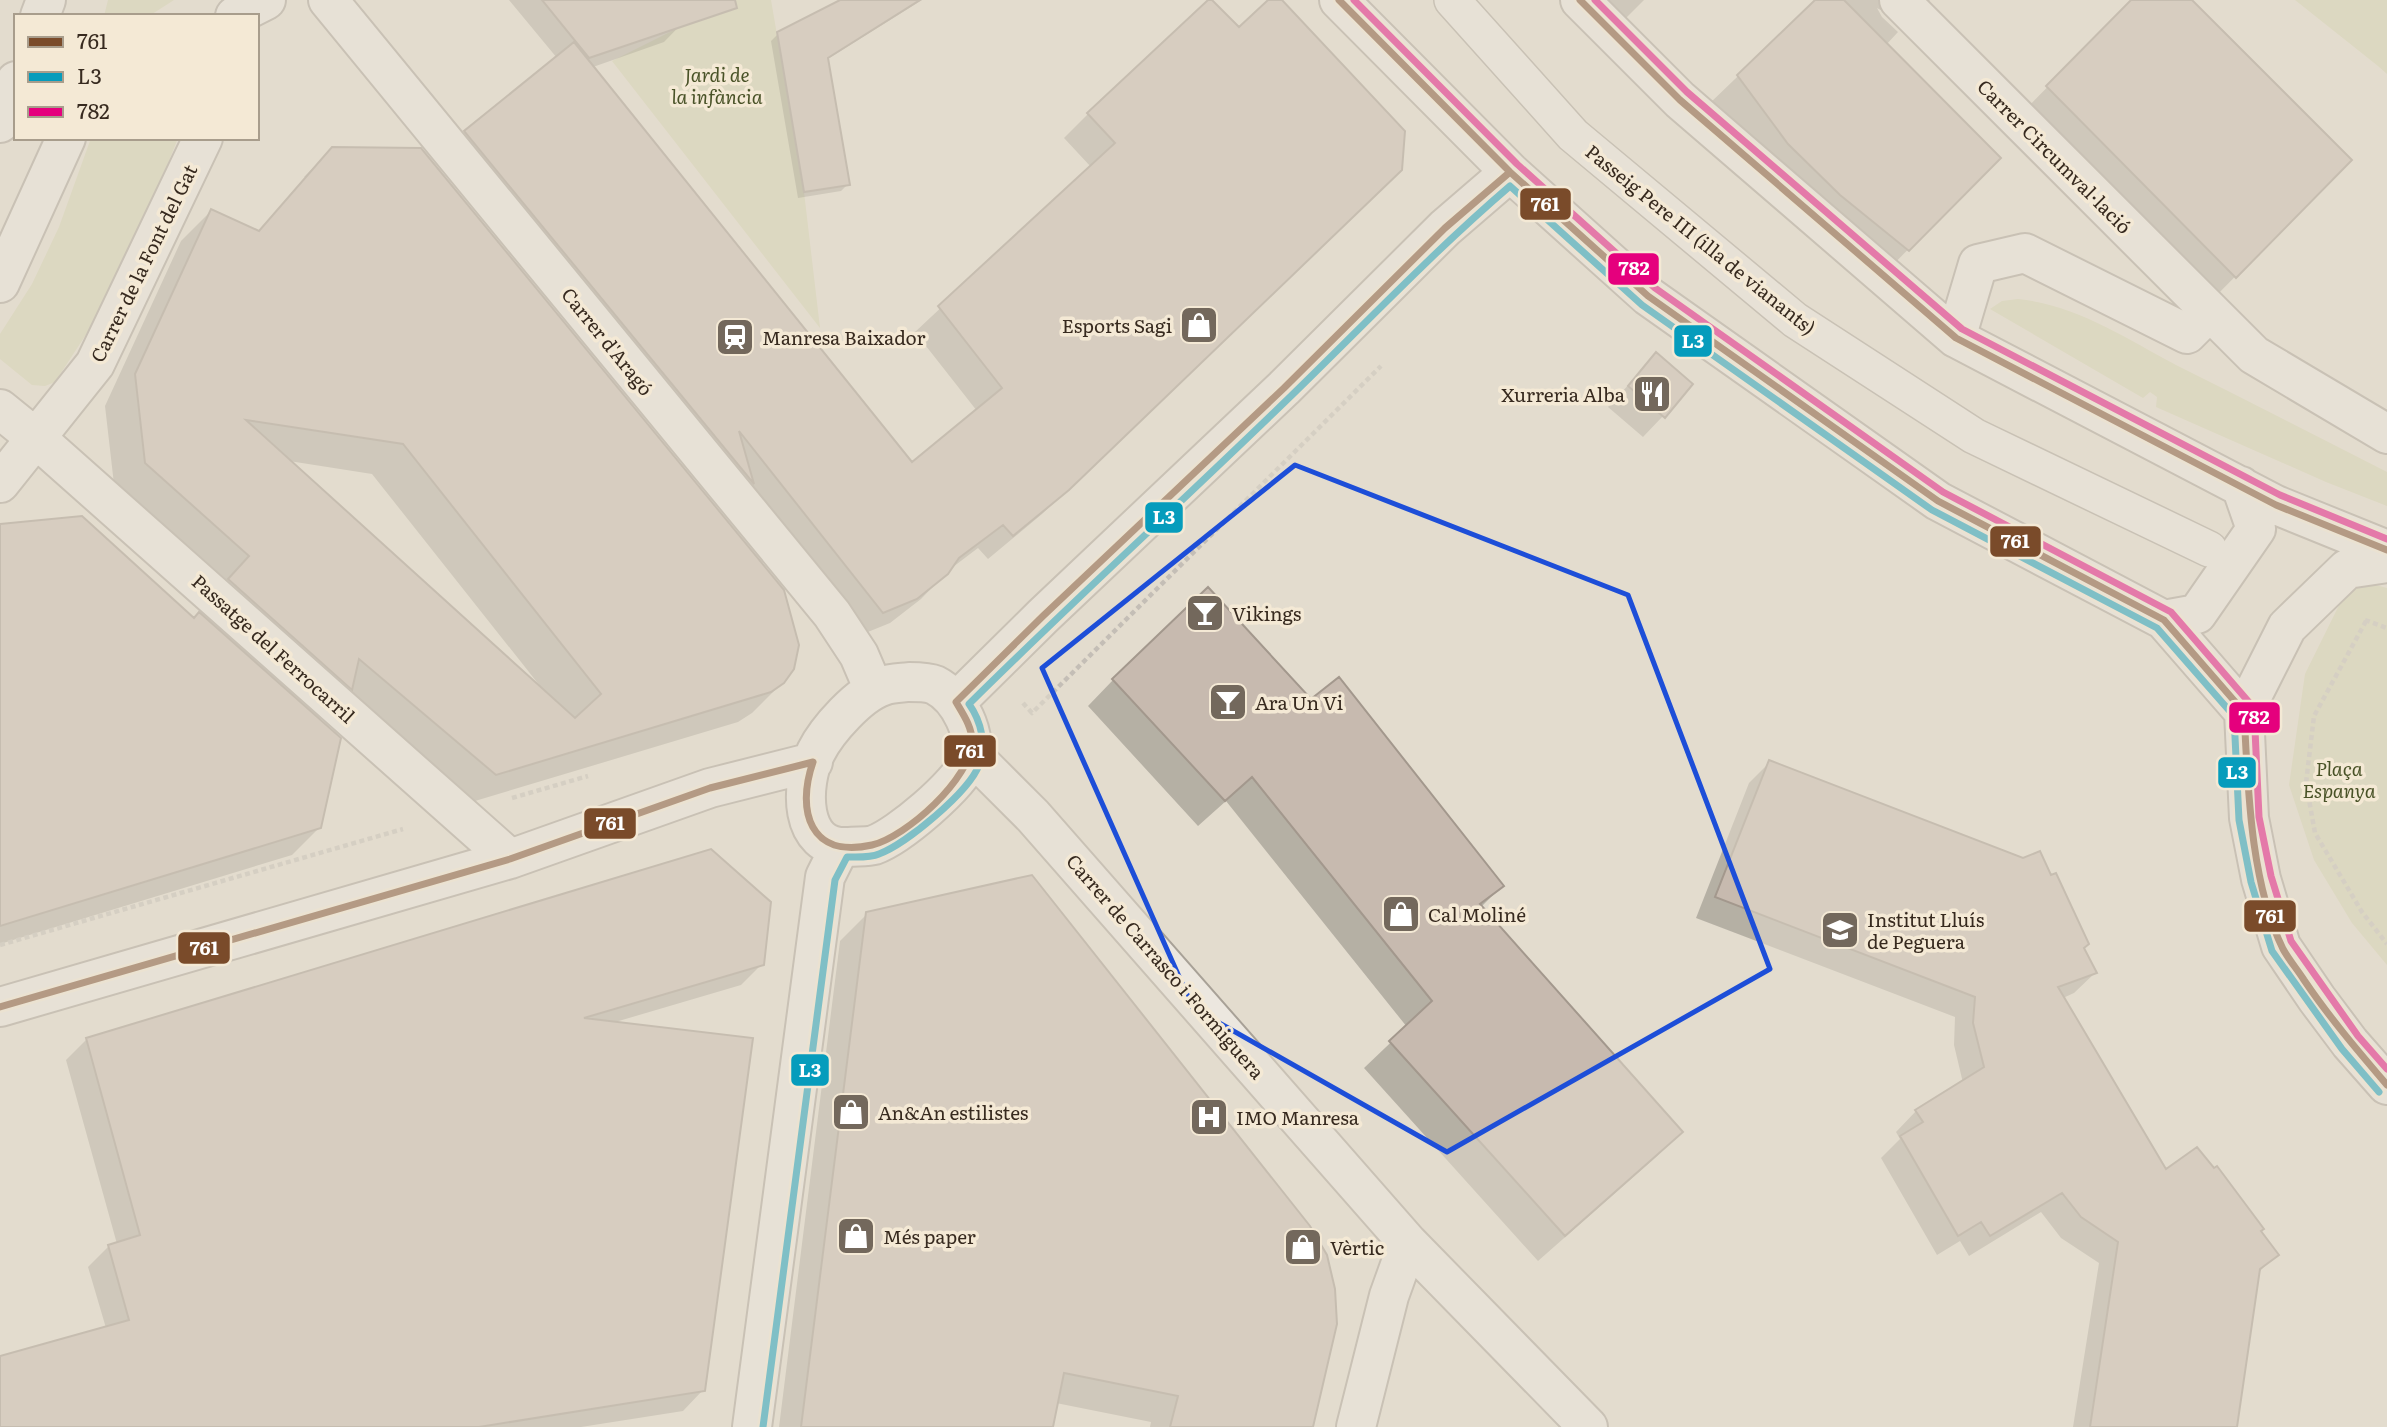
<svg xmlns="http://www.w3.org/2000/svg" width="2387" height="1427" font-family="Literata,serif">
	<style>
		.green { fill: #d3d2b1 }
		.shadow { fill: #0003; fill-rule: evenodd }
		.building { fill: #c7baaf; stroke: #a3988d; stroke-width: 2; fill-rule: evenodd }
		.lines { fill: none; stroke-linecap: round; stroke-linejoin: round }
		.pedestrian-casing { stroke: #a8a197; stroke-width: 38 }
		.minor-casing { stroke: #a8a197; stroke-width: 42 }
		.path { stroke: #c4beb6; stroke-width: 4.5; stroke-dasharray: 5 3.5; stroke-linecap: butt }
		.pedestrian { stroke: #ece7df; stroke-width: 35 }
		.minor { stroke: #ece7df; stroke-width: 38 }
		.bus-1-casing { stroke: #f4e9d5; stroke-width: 12 }
		.bus-2-casing { stroke: #f4e9d5; stroke-width: 12 }
		.bus-3-casing { stroke: #f4e9d5; stroke-width: 12 }
		.bus-1 { stroke: #7a4b2a; stroke-width: 7 }
		.bus-2 { stroke: #069cbc; stroke-width: 7 }
		.bus-3 { stroke: #e5007d; stroke-width: 7 }
		.marked { fill: none; stroke: #1d4ed8; stroke-width: 5; stroke-linejoin: round }
		.labels { text-anchor: middle; dominant-baseline: central; stroke-width: 7; stroke-linejoin: round; paint-order: stroke }
		.park-label { font-size: 19px; font-style: italic; fill: #495227; stroke: #f4e9d5 }
		.street-label { font-size: 19px; fill: #372a1f; stroke: #f4e9d5 }
		.poi-label { font-size: 19px; fill: #372a1f; stroke: #f4e9d5; text-anchor: start }
		.line-badge { stroke: #f4e9d5; stroke-width: 2.5 }
		.badge-label { font-size: 19px; text-anchor: middle; font-weight: bold; fill: #fff }
	</style>
	<rect width="100%" height="100%" fill="#e3dcce"/>
	<path class="green" d="M108 0H174L149 16H104Z
		M680 0H771L804 192 820 328 612 61 684 25Z
		M2295 0H2387V74L2378 66Z
		M91 138H178L145 222 118 277 87 333 55 382 45 386 32 385 0 359V334L32 284 59 227Z
		M2018 299C2077 305 2125 338 2176 365 2246 400 2317 436 2387 472V506L2326 482 2156 407 2157 397 2150 392 2143 398 1990 309 2002 301Z
		M2352 579 2387 588V965L2352 923 2314 860 2289 785 2305 674Z"/>
	<path class="shadow" d="M509 0H705L664 42 593 67 912 464 977 411 915 332 1091 167 1064 138 1088 114 1239 29 1271 0H1279L1376 194 1042 514 988 559 978 548 949 570 921 599 890 623 858 636 441 157 465 132 557 58Z
		M844 0H922L826 60 848 184 841 191 798 198 771 41 778 34Z
		M1565 0H1644L1604 40Z
		M1817 0H1930L1901 28 1886 13 1877 8 1882 17 1898 32 1886 45 1998 158 1880 278 1709 104Z
		M2133 0H2189L2350 160 2212 300 2024 111Z
		M332 149 783 682 752 713 738 722 465 804 340 699 319 721V828L292 855 0 944V532L194 620 201 612 199 611 220 588 115 493 105 406 181 241 211 211 254 238 308 177H304ZM289 461 372 474 540 686 539 688Z
		M1656 355 1663 416 1643 437 1608 407Z
		M1113 680 1310 701 1502 886 1481 907 1681 1132 1655 1158 1538 1261 1364 1068 1407 1027 1226 801 1198 826 1088 706Z
		M1770 762 2082 948 2095 973 2074 993 2063 998 2166 1172 2259 1232 2276 1255 2257 1274 2235 1427H2073L2099 1263 2061 1238 2041 1212 1969 1256 1960 1241 1937 1255 1881 1158 1900 1139 1896 1132 1916 1111 1963 1083 1954 1045 1955 1017 1696 918 1749 783Z
		M867 914 1311 1427H1150L1151 1422 1056 1403 1052 1427H779L840 941Z
		M762 964 741 985 612 1023 703 1390 683 1411 581 1427H0V1357L106 1328 88 1267 109 1246 117 1244 66 1060 87 1039Z"/>
	<path class="building" d="M542 0H735L737 8 589 58Z
		M840 0H920L828 58 850 185 804 192 777 32Z
		M1208 0H1212L1239 27 1268 0H1282L1405 131 1402 170 1069 490 1013 536 1003 525 959 558 948 574 917 599 883 613 739 431 754 484 464 131 574 42 912 462 1002 388 938 306 1115 143 1087 113Z
		M1815 0H1844L2001 158 1909 251 1840 195 1788 144 1737 75Z
		M2131 0H2192L2352 160 2236 278 2046 86Z
		M332 147 421 148 784 590 799 645 794 669 784 683 771 692 496 775 359 659 352 690 228 579 249 556 145 463 135 374 211 209 259 231ZM246 420 403 444 601 694 575 718Z
		M1656 352 1693 384 1665 418 1628 386Z
		M82 516 194 618 199 612 341 738 321 828 0 926V524Z
		M1208 587 1311 699 1339 677 1504 886 1480 904 1683 1132 1565 1236 1389 1041 1432 1001 1252 777 1225 801 1112 679Z
		M1769 760 2023 858 2040 851 2051 875 2056 873 2089 944 2084 948 2097 973 2058 987 2166 1169 2197 1147 2214 1168 2217 1166 2264 1229 2261 1231 2279 1255 2260 1269 2237 1427H2090L2118 1242 2081 1217 2062 1193 1990 1236 1981 1222 1958 1236 1900 1136 1923 1122 1915 1110 1984 1067 1973 1023 1975 997 1715 897Z
		M711 849 771 902 764 965 584 1018 753 1038 705 1391 479 1427H0V1356L129 1320 108 1245 140 1235 86 1038Z
		M1032 875 1310 1226 1327 1255 1335 1289 1337 1324 1313 1427H1170L1178 1396 1064 1373 1053 1427H801L866 912Z"/>
	<g class="lines">
		<defs>
			<path id="pedestrian" d="M1452 0 1573 135 1795 320 1974 436 2209 549"/>
			<path id="minor" d="M328 0 832 614 859 655 874 690
				M1339 0 1510 172 1648 296 1938 501 2164 620 2244 712
				M1580 0 1680 100 1956 338 2276 505 2387 550
				M1899 0 2254 355 2387 434
				M40 16 46 0
				M235 16 266 0
				M0 123 16 81
				M0 283 66 138
				M1956 338 1978 264 2025 253 2187 334 2210 311
				M0 409 37 439 510 859
				M0 483 95 364 203 138
				M2387 563 2347 569 2287 627 2244 712 2249 818 2261 879 2281 946 2317 999 2350 1043 2387 1085
				M2164 620 2197 614 2256 529 2241 486
				M909 682C917 682 928 682 935 685 959 697 979 736 969 761 959 785 899 836 874 845 867 847 856 846 848 847 798 850 800 784 816 752 827 730 859 694 883 686 891 683 901 683 909 682Z
				M956 702 1043 616 1284 388 1445 228 1510 172
				M970 753 1033 816 1408 1243 1588 1427
				M0 1007 510 859 710 788 813 762
				M752 1427 825 877 840 847
				M1356 1427 1389 1296 1408 1243"/>
		</defs>
		<use href="#pedestrian" class="pedestrian-casing"/>
		<use href="#minor" class="minor-casing"/>
		<path class="path" d="M2365 620 2387 628
			M2366 621 2314 716 2306 783 2315 833 2362 912 2387 944
			M1023 703 1032 713 1381 366
			M512 798 588 776
			M0 945 403 829"/>
		<use href="#pedestrian" class="pedestrian"/>
		<use href="#minor" class="minor"/>
		<defs>
			<path id="bus-1" d="M1339 0 1510 172 1648 296 1938 501 2164 620 2244 712
				M1580 0 1680 100 1956 338 2276 505 2387 550
				M2244 712C2248 786 2250 882 2283 949 2289 960 2297 969 2304 980 2329 1017 2358 1051 2387 1085
				M813 762C796 811 810 859 872 845 906 837 972 778 972 741 972 727 963 714 956 702L1043 616 1284 388 1445 228 1510 172
				M0 1007 510 859 710 788 813 762"/>
			<path id="bus-2" d="M763 1427 835 880 847 857C857 857 870 858 879 854 906 844 969 792 979 765 987 745 981 721 969 704 1075 599 1185 499 1292 395 1364 325 1433 252 1510 186L1642 305 1932 510 2157 628 2234 716 2239 820 2251 882 2272 951 2342 1049 2379 1092"/>
			<path id="bus-3" d="M1354 0 1517 164 1655 288 1943 492 2171 612 2254 708 2259 817 2271 876 2291 941 2358 1036 2387 1069
				M1595 0 1687 92 1962 329 2280 495 2387 539"/>
		</defs>
		<use href="#bus-1" class="bus-1-casing"/>
		<use href="#bus-2" class="bus-2-casing"/>
		<use href="#bus-3" class="bus-3-casing"/>
		<use href="#bus-1" class="bus-1"/>
		<use href="#bus-2" class="bus-2"/>
		<use href="#bus-3" class="bus-3"/>
	</g>
	<path d="M0 0H2387V1427H0ZM1295 465 1628 595 1770 969 1447 1152 1193 1008 1042 668Z" fill="#e3dcce" fill-opacity=".55" fill-rule="evenodd"/>
	<path class="marked" d="M1295 465 1628 595 1770 969 1447 1152 1193 1008 1042 668Z"/>
	<defs>
		<symbol id="shop-square" viewBox="-11 -11 22 22"><rect x="-9" y="-9" width="18" height="18" rx="4" fill="#73685c" stroke="#f4e9d5"/><path d="M-5-2.5h2.3a2.7 3.5 0 0 1 5.4 0H5L5.5 6h-11ZM-1.5-2.5h3a1.5 2.3 0 0 0-3 0Z" fill="#fff"/></symbol>
		<symbol id="station-square" viewBox="-11 -11 22 22"><rect x="-9" y="-9" width="18" height="18" rx="4" fill="#73685c" stroke="#f4e9d5"/><path d="M-3-6H3Q5-6 5-4V2Q5 4 3 4L4.5 6H3L1.5 4h-3L-3 6H-4.5L-3 4Q-5 4-5 2V-4Q-5-6-3-6ZM-3.5-4v3h7v-3ZM-3.5 1v1.5H-2V1ZM2 1v1.5H3.5V1Z" fill="#fff"/></symbol>
		<symbol id="restaurant-square" viewBox="-11 -11 22 22"><rect x="-9" y="-9" width="18" height="18" rx="4" fill="#73685c" stroke="#f4e9d5"/><path d="M-5-6h1v4h1v-4h1v4h1v-4h1v5L-1.5 .5V6h-2V.5L-5-1ZM5-6V6H3V1.5H1.5Q1.5-4 5-6Z" fill="#fff"/></symbol>
		<symbol id="bar-square" viewBox="-11 -11 22 22"><rect x="-9" y="-9" width="18" height="18" rx="4" fill="#73685c" stroke="#f4e9d5"/><path d="M-6-5H6L.8 .8V4.5H3.5V6h-7V4.5H-.8V.8Z" fill="#fff"/></symbol>
		<symbol id="school-square" viewBox="-11 -11 22 22"><rect x="-9" y="-9" width="18" height="18" rx="4" fill="#73685c" stroke="#f4e9d5"/><path d="M0-5L7-2L0 1L-7-2ZM-4 1L0 2.5L4 1V4Q0 6-4 4Z" fill="#fff"/></symbol>
		<symbol id="hospital-square" viewBox="-11 -11 22 22"><rect x="-9" y="-9" width="18" height="18" rx="4" fill="#73685c" stroke="#f4e9d5"/><path d="M-5-5h3v3.5h4V-5h3V5h-3V1.5h-4V5h-3Z" fill="#fff"/></symbol>
	</defs>
	<g fill-rule="evenodd">
		<use href="#shop-square" x="1177" y="303" width="44" height="44"/>
		<use href="#station-square" x="713" y="315" width="44" height="44"/>
		<use href="#restaurant-square" x="1630" y="372" width="44" height="44"/>
		<use href="#bar-square" x="1183" y="591" width="44" height="44"/>
		<use href="#bar-square" x="1206" y="680" width="44" height="44"/>
		<use href="#shop-square" x="1379" y="892" width="44" height="44"/>
		<use href="#school-square" x="1818" y="908" width="44" height="44"/>
		<use href="#shop-square" x="829" y="1090" width="44" height="44"/>
		<use href="#hospital-square" x="1187" y="1095" width="44" height="44"/>
		<use href="#shop-square" x="834" y="1214" width="44" height="44"/>
		<use href="#shop-square" x="1281" y="1225" width="44" height="44"/>
	</g>
	<g class="labels">
		<g class="park-label">
			<text x="717" y="74">Jardi de<tspan x="717" dy="22">la infància</tspan></text>
			<text x="2339" y="768">Plaça<tspan x="2339" dy="22">Espanya</tspan></text>
		</g>
		<g class="street-label">
			<text transform="translate(2055 156) rotate(45)">Carrer Circumval·lació</text>
			<text transform="translate(1701 239) rotate(39)">Passeig Pere III (illa de vianants)</text>
			<text transform="translate(143 263) rotate(-64)">Carrer de la Font del Gat</text>
			<text transform="translate(608 341) rotate(51)">Carrer d'Aragó</text>
			<text transform="translate(274 648) rotate(42)">Passatge del Ferrocarril</text>
			<text transform="translate(1166 966) rotate(49)">Carrer de Carrasco i Formiguera</text>
		</g>
		<g class="poi-label">
			<text x="1172" y="325" text-anchor="end">Esports Sagi</text>
			<text x="762" y="337">Manresa Baixador</text>
			<text x="1625" y="394" text-anchor="end">Xurreria Alba</text>
			<text x="1232" y="613">Vikings</text>
			<text x="1255" y="702">Ara Un Vi</text>
			<text x="1428" y="914">Cal Moliné</text>
			<text x="1867" y="919">Institut Lluís<tspan x="1867" dy="22">de Peguera</tspan></text>
			<text x="878" y="1112">An&amp;An estilistes</text>
			<text x="1236" y="1117">IMO Manresa</text>
			<text x="883" y="1236">Més paper</text>
			<text x="1330" y="1247">Vèrtic</text>
		</g>
	</g>
	<g class="line-badge">
		<rect x="1519" y="187" width="53" height="34" rx="7" fill="#7a4b2a"/>
		<rect x="1607" y="252" width="53" height="34" rx="7" fill="#e5007d"/>
		<rect x="1673" y="324" width="40" height="34" rx="7" fill="#069cbc"/>
		<rect x="1144" y="501" width="40" height="33" rx="7" fill="#069cbc"/>
		<rect x="1989" y="525" width="53" height="33" rx="7" fill="#7a4b2a"/>
		<rect x="2228" y="701" width="53" height="33" rx="7" fill="#e5007d"/>
		<rect x="943" y="734" width="54" height="34" rx="7" fill="#7a4b2a"/>
		<rect x="2217" y="756" width="40" height="33" rx="7" fill="#069cbc"/>
		<rect x="583" y="807" width="54" height="33" rx="7" fill="#7a4b2a"/>
		<rect x="2243" y="899" width="54" height="34" rx="7" fill="#7a4b2a"/>
		<rect x="177" y="931" width="54" height="34" rx="7" fill="#7a4b2a"/>
		<rect x="790" y="1053" width="40" height="34" rx="7" fill="#069cbc"/>
	</g>
	<g class="badge-label">
		<text x="1545" y="211">761</text>
		<text x="1634" y="275">782</text>
		<text x="1693" y="348">L3</text>
		<text x="1164" y="524">L3</text>
		<text x="2015" y="548">761</text>
		<text x="2254" y="724">782</text>
		<text x="970" y="758">761</text>
		<text x="2237" y="779">L3</text>
		<text x="610" y="830">761</text>
		<text x="2270" y="923">761</text>
		<text x="204" y="955">761</text>
		<text x="810" y="1077">L3</text>
	</g>
	<rect x="14" y="14" width="245" height="126" fill="#f4e9d5" stroke="#a89d8c" stroke-width="2"/>
	<rect x="28" y="37" width="35" height="10" fill="#7a4b2a" stroke="#a89d8c" stroke-width="2"/>
	<text x="77" y="49" font-size="21" fill="#372a1f">761</text>
	<rect x="28" y="72" width="35" height="10" fill="#069cbc" stroke="#a89d8c" stroke-width="2"/>
	<text x="77" y="84" font-size="21" fill="#372a1f">L3</text>
	<rect x="28" y="107" width="35" height="10" fill="#e5007d" stroke="#a89d8c" stroke-width="2"/>
	<text x="77" y="119" font-size="21" fill="#372a1f">782</text>
</svg>
